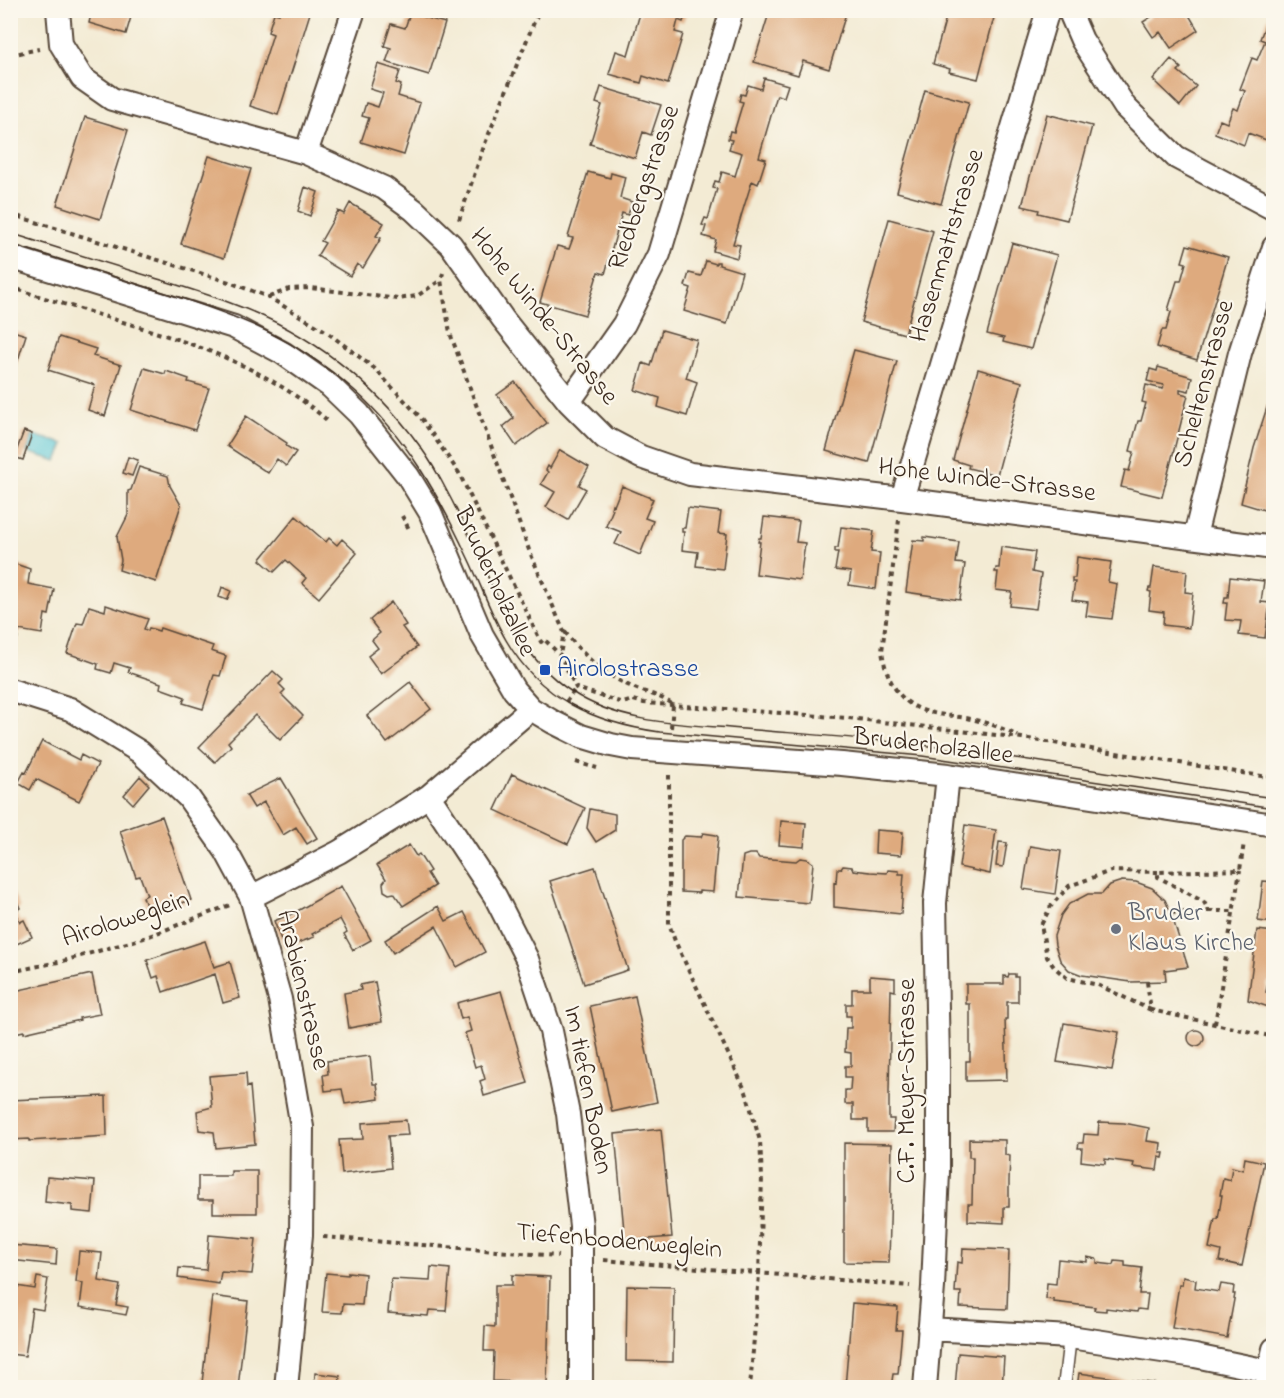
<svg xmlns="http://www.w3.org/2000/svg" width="1284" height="1398" font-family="'Indie Flower',sans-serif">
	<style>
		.water { fill: #5ec9d7; stroke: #4c7a7a; stroke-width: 1.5 }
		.building { fill: #deaa7e }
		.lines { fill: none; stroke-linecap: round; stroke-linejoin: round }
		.service-casing { stroke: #574739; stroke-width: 15 }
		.minor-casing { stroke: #574739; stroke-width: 26 }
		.path { stroke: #574739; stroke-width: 4; stroke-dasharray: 4.5 4.5; stroke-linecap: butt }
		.service { stroke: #fff; stroke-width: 12 }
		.minor { stroke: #fff; stroke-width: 22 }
		.tram { stroke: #3b2a1e; stroke-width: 1.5 }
		.transit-dot { fill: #1a4fb4; stroke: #fbf7ec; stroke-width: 2 }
		.worship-dot { fill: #6b7280; stroke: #fbf7ec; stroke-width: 2 }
		.labels { text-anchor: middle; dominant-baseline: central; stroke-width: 4.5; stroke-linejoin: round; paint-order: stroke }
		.street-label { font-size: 26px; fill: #3b2a1e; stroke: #fbf7ec }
		.transit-label { font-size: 26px; fill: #164399; stroke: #fbf7ec; text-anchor: start }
		.worship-label { font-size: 26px; fill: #5b616d; stroke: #fbf7ec; text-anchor: start }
	</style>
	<rect width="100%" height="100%" fill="#fbf7ec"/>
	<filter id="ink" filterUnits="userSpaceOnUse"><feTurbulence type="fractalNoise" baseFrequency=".0167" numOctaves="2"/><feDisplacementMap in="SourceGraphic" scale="12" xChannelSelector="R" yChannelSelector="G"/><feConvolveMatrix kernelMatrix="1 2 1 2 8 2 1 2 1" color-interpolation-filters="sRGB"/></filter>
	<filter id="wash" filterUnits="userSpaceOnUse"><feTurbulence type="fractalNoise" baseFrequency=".008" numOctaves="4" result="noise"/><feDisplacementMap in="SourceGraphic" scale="24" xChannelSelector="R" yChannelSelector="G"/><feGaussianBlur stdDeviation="1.35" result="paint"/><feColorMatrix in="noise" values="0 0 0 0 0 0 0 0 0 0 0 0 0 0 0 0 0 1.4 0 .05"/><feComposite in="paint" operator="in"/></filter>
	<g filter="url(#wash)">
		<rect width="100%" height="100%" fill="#f3ebd4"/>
		<path class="water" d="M33 435 64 444 57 461 27 452Z"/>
		<g id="blocks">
			<path class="building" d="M92 10H133L126 34 89 23Z
				M280 10H311L278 115 250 106 273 34 268 32 274 13 279 14Z
				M641 10 653 13V10H687L683 22 678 20 675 32 683 34 668 84 643 76 641 83 609 74 616 51 628 55Z
				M770 10H847L829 69 803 61 798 75 754 62Z
				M948 10H996L978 79 949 72 950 69 933 64Z
				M1147 10H1186L1198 30 1171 48 1160 32 1153 37 1143 22 1151 17Z
				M1271 10H1274V128L1269 141 1248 133 1244 145 1215 133 1220 120 1227 123 1233 108 1238 110 1245 91 1240 89 1252 58 1257 60 1265 41 1260 39Z
				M410 13 445 23 429 75 386 62 391 48 384 46 391 24 405 28Z
				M1171 59 1181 68 1178 71 1196 86 1180 106 1153 80Z
				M378 64 400 71 396 83 401 85 398 96 420 103 404 155 361 142 369 118 362 116 366 103 378 107 383 93 370 89Z
				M764 78 788 85 784 97 777 95 759 157 766 159 758 184 752 181 742 213 733 244 740 245 737 258 713 251 716 240 703 236 706 226 702 225 705 218 708 219 717 189 713 188 715 181 719 182 722 172 735 176 742 153 729 149 732 140 728 139 730 131 734 132 743 102 739 101 741 94 745 95 748 85 761 89Z
				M601 87 661 105 651 135 643 132 635 158 590 144 602 105 596 103Z
				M925 90 969 102 941 204 897 192Z
				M1047 114 1092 126 1067 220 1038 213 1039 210 1022 206Z
				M85 117 128 130 100 219 57 205Z
				M209 156 251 169 224 258 181 244Z
				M588 172 610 178 611 173 625 177 620 198 632 202 628 215 622 213 605 274 598 272 585 315 540 302 557 246 569 249 573 238 568 237Z
				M305 187 318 192 310 216 298 211Z
				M350 203 384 223 376 236 381 238 363 268 357 264 350 276 317 256 325 243 321 241 338 211 344 214Z
				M889 219 933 231 905 334 861 322Z
				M1012 243 1057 255 1031 349 1003 342 1004 338 987 334Z
				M1187 245 1228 257 1197 360 1157 347 1162 330H1166L1171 312 1168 310 1177 281H1181L1186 263 1182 262Z
				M706 261 716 264V262H719V265L742 272 727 324 684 311 691 288 685 286 689 273 701 276Z
				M10 330 26 335 16 366 10 364Z
				M662 330 697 340 686 378 697 382 687 416 658 407 660 398 635 390 643 363 651 366Z
				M59 337 96 349 93 356 121 365 105 416 88 410 95 385 48 370Z
				M854 350 897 361 869 463 826 451Z
				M1158 367 1192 377 1189 391 1180 389V393L1188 395 1162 497 1121 487 1125 470 1129 471 1134 452 1130 451 1138 421H1141L1146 403 1142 402 1146 385 1163 389 1164 385 1147 381 1150 369 1157 371Z
				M144 368 165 374 166 371 189 379 188 382 209 388 195 430 131 410Z
				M978 369 1022 382 997 475 968 468 969 465 953 460Z
				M515 382 547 423 516 446 503 427 514 418 497 395Z
				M1271 395 1274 396V513L1241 503 1254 448Z
				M246 416 287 443 286 446 296 452 286 466 277 459 268 473 227 446Z
				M24 431 32 434 23 460 14 457Z
				M560 450 589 467 579 485 586 489 568 520 546 507 555 492 541 484 548 472 546 470 548 466 550 468Z
				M128 457 138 460 132 476 123 473Z
				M139 467 168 476 170 486 181 505 156 582 119 570 121 560 117 537 128 515V491L131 490Z
				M622 486 653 499 645 518 653 521 640 555 615 544 621 532 606 526 613 509 611 508 612 504 614 506Z
				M688 508 721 512 718 533 727 534 723 569 696 566 698 552 682 550 684 532H682V528H685Z
				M296 516 326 542 329 538 337 545 342 539 357 553 319 598 302 583 306 578 286 560 274 572 260 560Z
				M764 517 799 521 796 542 805 543 800 580 756 574 760 542H758L759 538H761Z
				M841 527 874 531 871 552 880 553 876 589 849 585 851 572 835 570 838 552H835V548H838Z
				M924 537 959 542 956 563 965 564 960 600 906 592 913 540 924 541Z
				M1001 547 1035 552 1032 572 1041 574 1036 609 1010 606 1012 592 996 590 998 572H995L996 568H999Z
				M1077 557 1111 562 1108 582 1117 584 1112 619 1086 616 1088 602 1072 600 1075 582H1072V578H1075Z
				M10 562 30 569 28 584 54 589 49 615 45 614 42 634 19 630 17 641 10 640Z
				M1154 567 1187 571 1185 592 1193 593 1189 628 1163 625 1164 612 1149 610 1151 592 1148 591 1149 588H1151Z
				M1230 577 1264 581 1261 602 1270 603 1265 638 1239 635 1241 621 1225 620 1227 603H1224L1225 597H1228Z
				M222 587 231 591 227 600 219 597Z
				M391 602 406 625 402 627 417 647 381 674 368 656 378 648 372 640 380 633 370 620Z
				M106 605 148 619 144 629 148 631 149 628 159 631 160 628 213 646 211 651 226 656 220 676 214 675 203 709 183 703 185 697 160 688 161 683 128 672 130 668 114 663 111 673 97 669 98 664 67 653 77 623 83 624 89 606 105 611Z
				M273 671 283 680 279 684 285 690 281 694 303 716 280 740 255 715 228 742 231 746 215 762 199 747Z
				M410 682 431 709 387 743 367 716Z
				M10 713 16 714 11 731H10Z
				M42 741 79 760 81 755 98 764 79 801 36 779 30 790 18 783 24 772 26 773Z
				M512 774 585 808 568 844 495 810Z
				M140 776 149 785 133 804 124 795Z
				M281 778 317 838 307 844 296 827 283 835 264 802 254 808 246 795Z
				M590 809 615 814V830L596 842 587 828Z
				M162 816 191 900 149 914 143 897 147 895 140 876 136 877 120 831Z
				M781 821 806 823 804 847 779 845Z
				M965 825 996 830 990 874 959 867Z
				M876 830 903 832 901 855 875 853Z
				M703 833 716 835 718 837 713 892 699 891V893L681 892V840L685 836 701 837Z
				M999 842 1007 843 1003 867 996 866Z
				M409 845 416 856 419 854 430 871 427 873 435 886 403 906 394 893 389 894 384 891 383 883 386 879 377 865Z
				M1030 846 1061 851 1055 894 1023 889Z
				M749 854H756L759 858 796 861 800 858 807 859 813 863 809 903 739 897 743 856Z
				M843 866 852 867 853 870 870 872 887 873 888 870 899 871V874H904L901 914 834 907V882L836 883 837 869H841Z
				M595 867 628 970 584 984 550 881Z
				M1122 881 1136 882 1152 888 1165 900 1171 913 1188 967 1165 970 1166 981 1131 982 1082 975 1069 970 1060 960 1055 945 1054 936 1061 915 1069 904 1088 894H1102L1110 885Z
				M1263 881 1274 882V923L1258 921Z
				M341 886 371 940 353 950 344 934 347 932 340 919 312 934 314 937 284 948 274 921 294 913Z
				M13 893 20 908 15 911 20 922 24 920 32 937 10 947V894Z
				M438 906 446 921 464 912 485 952 457 967 436 926 393 953 385 940Z
				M1257 930 1274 932V982H1268L1266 992 1274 993V1009L1248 1000Z
				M205 941 214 967 230 962 240 998 223 1003 215 974 163 992 158 976 153 978 147 960Z
				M92 974 100 1014 79 1018 80 1020 24 1033V1031L10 1034V992Z
				M1009 974H1015V977H1018V1002H1007V1019H1005L1007 1080 966 1081V1061H970V1004H966V984H1004V976L1008 977Z
				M870 976 895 978V991L891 990 889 1091V1119H894L893 1132H868V1120H853V1104H845V1090H850L851 1077H845V1066H851V1053L845 1052 846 1028H851V1016H846V1004H852V989H870Z
				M375 982 382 1022 349 1028 344 993 361 990 360 985Z
				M501 991 528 1083 484 1096 480 1081 485 1079 481 1065 475 1067 465 1033 471 1031 467 1017 461 1019 457 1003Z
				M635 996 657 1102 612 1112 590 1006Z
				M1064 1023 1119 1032 1112 1070 1057 1062Z
				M1188 1038a8 8 0 1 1 16 0a8 8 0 1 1-16 0Z
				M370 1056 373 1084H377L379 1099 345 1104 342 1089 325 1091 323 1075 328 1074 327 1061Z
				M246 1073 247 1087 250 1086 255 1144 216 1148 214 1132 199 1130 197 1111 212 1107 209 1076Z
				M106 1096 107 1136 29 1141V1139L10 1140V1100Z
				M406 1120 408 1135 388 1136 391 1168 342 1174 339 1140 363 1139 362 1123Z
				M1099 1122 1124 1123 1149 1128 1147 1141 1161 1143 1160 1153H1164L1163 1158 1159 1157 1157 1170 1133 1167 1134 1163 1105 1159V1164L1081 1161 1082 1148H1078L1079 1143H1083L1084 1134 1098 1135Z
				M661 1129 672 1237 625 1241 615 1134Z
				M969 1139 1005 1140V1155L1010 1156 1009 1181V1207H1004V1223L968 1221V1204H972L973 1157H969Z
				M844 1143 892 1144 889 1263 844 1262Z
				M1245 1158 1264 1162 1242 1266 1219 1261 1221 1251 1209 1248 1215 1219H1218L1222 1195H1220L1223 1178 1230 1180 1232 1167 1243 1170Z
				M231 1171H257V1213H213V1200H198V1176H231Z
				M47 1177 95 1181 92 1213 72 1211V1205L45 1202Z
				M209 1235 256 1239 252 1274 221 1272 219 1284 178 1278 179 1268 206 1270Z
				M10 1245 57 1249 56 1265 10 1260Z
				M963 1248 1009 1250 1007 1309 960 1307 961 1292H955L957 1262 962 1263Z
				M79 1251 102 1253 99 1281 120 1285 116 1305 128 1307 126 1315 80 1307 83 1283 76 1282Z
				M1087 1257 1097 1259V1263L1114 1265 1115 1261 1125 1262V1266L1142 1268 1139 1294H1148L1146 1310 1138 1309 1137 1312 1106 1308V1311L1094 1310 1095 1307 1054 1302V1300L1046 1299 1047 1283 1056 1284 1058 1259 1087 1262Z
				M431 1267 450 1269 446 1311 429 1310 428 1316 388 1313 391 1279 430 1281Z
				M348 1272 365 1274 362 1305 343 1304 342 1313 322 1312 326 1273 348 1275Z
				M512 1275 550 1277 547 1383 493 1381 494 1351H484L485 1326 495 1327V1285H512Z
				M37 1277 48 1279 43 1310 32 1308 25 1356 10 1354V1285L35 1289Z
				M1183 1277 1196 1280 1195 1288 1219 1292 1221 1284 1234 1286 1233 1294H1235L1227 1338 1172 1328 1179 1285H1182Z
				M627 1286 674 1287 673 1362 626 1361Z
				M212 1296 248 1301 238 1387 202 1383Z
				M852 1303 898 1307 896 1330H902L898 1374H893L891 1388H845Z
				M958 1353 1004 1357 1002 1388H955Z
				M315 1373 340 1376 339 1388H314Z
				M1079 1373 1157 1384 1156 1388H1077Z
				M624 1383 649 1386V1388H624Z"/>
		</g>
	</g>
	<g filter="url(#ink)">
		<use href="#blocks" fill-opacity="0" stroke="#574739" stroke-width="1.5"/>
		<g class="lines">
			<defs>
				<path id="service" d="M1064 1388 1070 1337"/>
				<path id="minor" d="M58 10 61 44 82 78 112 99 306 153 384 188 414 210 451 245 503 319 569 402 605 438 641 457 690 474 902 499 1274 548
					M1069 10 1082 40 1125 107 1176 157 1274 209
					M306 153 354 10
					M10 257 234 327 283 353 330 386 359 414 408 476 430 512 482 635 514 690 531 709 553 722 581 736 611 745 632 749 842 764 948 775 1274 825
					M569 402 624 324 659 254 732 10
					M902 499 1048 10
					M1195 536 1240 353 1274 247
					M10 690 70 709 140 752 188 797 226 851 251 897 280 999 302 1127 301 1235 286 1388
					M429 796 495 896 527 959 551 1031 568 1114 581 1226V1388
					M251 897 339 852 429 796 531 709
					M929 1329 1070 1337 1195 1356 1268 1371
					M925 1388 933 1287 938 1172V1062L935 903 948 775
					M1265 1388 1274 1349"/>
			</defs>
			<use href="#service" class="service-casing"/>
			<use href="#minor" class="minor-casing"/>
			<path class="path" d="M10 55 39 49
				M10 214 229 282 268 297 324 330 374 368 421 418 459 473 541 642 544 639 560 655 576 688 623 703 633 700 644 703 848 718 1022 738 1274 778
				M459 220 484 146 539 10
				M443 273 441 280 450 333 529 550 564 632 560 655
				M10 287C51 300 92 313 133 325 206 348 268 369 328 421
				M269 297 289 289 311 288 398 299 417 296 441 280
				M402 516 410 531
				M899 520 882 651C886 679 899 705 929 712 944 716 960 716 975 720 989 723 1004 729 1018 736
				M565 632C583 655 603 674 630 686 644 693 661 695 673 705
				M566 702 576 688
				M671 728 673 705
				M576 762 597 768
				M669 775V924L675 941 746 1092 760 1141 762 1177 759 1274 750 1388
				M1209 911H1233
				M1171 913 1209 911 1204 902 1158 877V872L1240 870 1244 842
				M10 972 63 961 144 938 230 905
				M1147 982 1151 1010 1274 1037
				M1151 1010 1098 985 1067 978 1054 967 1047 957 1041 925 1051 906 1069 886 1111 871 1158 872
				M1215 1024 1240 870
				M323 1237 558 1256
				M604 1260 910 1286"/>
			<use href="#service" class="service"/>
			<use href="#minor" class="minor"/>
			<path class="tram" d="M10 233C58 248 105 263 152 277 195 291 238 303 277 323 345 358 405 414 441 480 454 504 466 528 477 553 501 605 522 659 572 692 622 725 686 724 744 729 803 734 862 738 921 745 1039 759 1156 782 1274 798
				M10 244C54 257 97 271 140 285 222 310 289 332 354 390 406 436 439 496 468 558 481 585 491 614 506 640 540 699 595 723 660 732L922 756 1274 808"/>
		</g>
	</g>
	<rect class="transit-dot" x="539" y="664" width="12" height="12" rx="3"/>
	<circle class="worship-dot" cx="1116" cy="929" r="6"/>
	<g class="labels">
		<g class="street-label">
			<text transform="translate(645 188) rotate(-71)">Riedbergstrasse</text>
			<text transform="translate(948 246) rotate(-73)">Hasenmattstrasse</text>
			<text transform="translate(543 317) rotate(51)">Hohe Winde-Strasse</text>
			<text transform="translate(1205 384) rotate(-75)">Scheltenstrasse</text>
			<text transform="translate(987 481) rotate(7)">Hohe Winde-Strasse</text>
			<text transform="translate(494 582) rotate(65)">Bruderholzallee</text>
			<text transform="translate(933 747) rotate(7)">Bruderholzallee</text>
			<text transform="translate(126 920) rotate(-18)">Airoloweglein</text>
			<text transform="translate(302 990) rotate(77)">Arabienstrasse</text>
			<text transform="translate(908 1081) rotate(-90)">C.F. Meyer-Strasse</text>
			<text transform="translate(587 1090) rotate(79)">Im tiefen Boden</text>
			<text transform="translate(619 1242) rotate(5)">Tiefenbodenweglein</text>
		</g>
		<g class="transit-label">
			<text x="557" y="670">Airolostrasse</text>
		</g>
		<g class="worship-label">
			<text x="1128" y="914">Bruder<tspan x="1128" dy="30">Klaus Kirche</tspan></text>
		</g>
	</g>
	<rect width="1284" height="1398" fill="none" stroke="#fbf7ec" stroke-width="36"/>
</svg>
